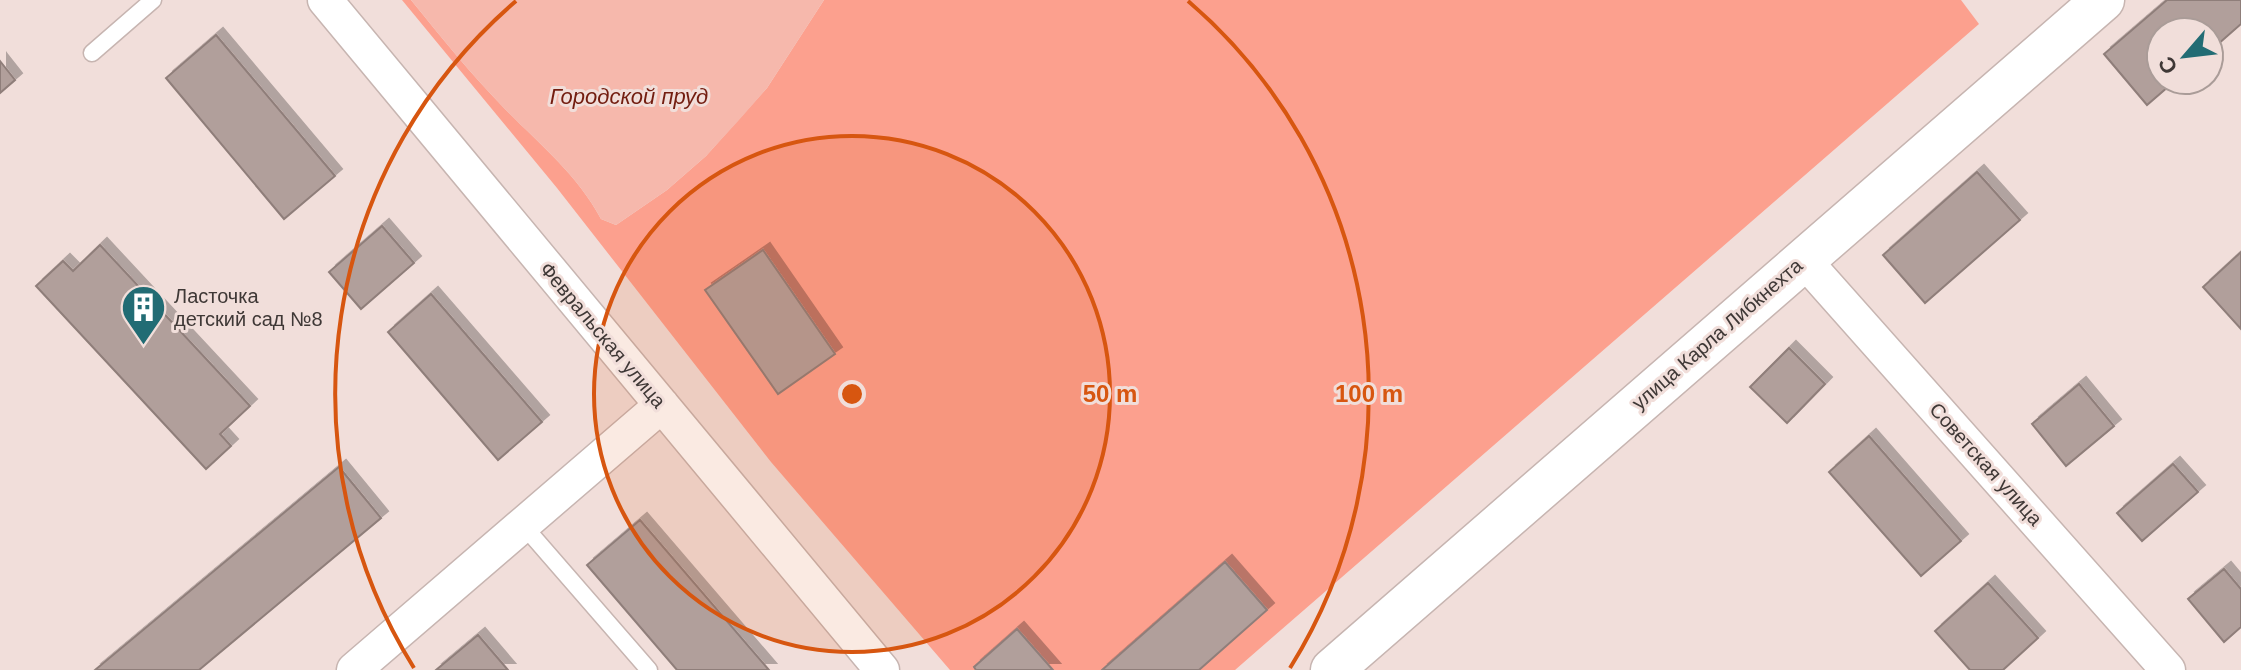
<svg xmlns="http://www.w3.org/2000/svg" width="2241" height="670" font-family="Helvetica,sans-serif">
	<style>
		.green { fill: #fca08e }
		.water { fill: #f6b8ac }
		.building { fill: #b19f9b; stroke: #8f7e7a; stroke-width: 2; filter: url(#shadow) }
		.lines { fill: none; stroke-linecap: round; stroke-linejoin: round }
		.service-casing { stroke: #c7b5b1; stroke-width: 19 }
		.minor-casing { stroke: #c7b5b1; stroke-width: 37 }
		.tertiary-casing { stroke: #c7b5b1; stroke-width: 45 }
		.service { stroke: #fff; stroke-width: 16 }
		.minor { stroke: #fff; stroke-width: 34 }
		.tertiary { stroke: #fff; stroke-width: 42 }
		.ring { fill: none; stroke: #d75610; stroke-width: 4 }
		.labels { text-anchor: middle; dominant-baseline: central; stroke-width: 6; stroke-linejoin: round; paint-order: stroke }
		.poi-label { font-size: 20px; fill: #3f3836; stroke: #f1deda; text-anchor: start }
		.street-label { font-size: 20px; fill: #3f3836; stroke: #f1deda }
		.water-label { font-size: 22px; font-style: italic; fill: #731d10; stroke: #f1deda }
		.centre { fill: #d75610; stroke: #f1deda; stroke-width: 4 }
		.ring-label { font-size: 24px; text-anchor: middle; font-weight: bold; fill: #d75610; stroke: #f1deda; stroke-width: 6; stroke-linejoin: round; paint-order: stroke }
	</style>
	<defs>
		<filter id="shadow"><feDropShadow dx="7" dy="-7" stdDeviation="0" flood-color="#0004"/></filter>
	</defs>
	<rect width="100%" height="100%" fill="#f1deda"/>
	<path class="green" d="M402 0H411C441 37 471 74 504 108 539 144 577 174 601 219L616 225 667 190 706 156 767 88 824 0H1961L1979 24 1235 670H950L771 462 557 188Z"/>
	<path class="water" d="M411 0H824L767 88 739 120 706 156 667 190 616 225 601 219C577 174 539 144 504 108 471 74 441 37 411 0Z"/>
	<path class="building" d="M2167 0H2241V24L2209 52V32H2161V80H2176L2147 105 2104 54Z
		M216 35 335 176 284 219 166 78Z
		M0 61 15 80 0 93Z
		M1977 172 2020 220 1925 303 1883 255Z
		M382 226 414 263 361 309 329 272Z
		M100 245 250 406 220 434 231 446 206 469 36 286 63 261 73 271Z
		M763 250 835 354 778 394 705 290Z
		M2241 252V329L2203 287Z
		M431 294 542 422 498 460 388 332Z
		M1789 348 1825 384 1787 423 1750 387Z
		M2079 384 2114 426 2066 466 2032 424Z
		M1869 436 1961 541 1921 576 1829 472Z
		M2173 464 2198 492 2142 541 2117 513Z
		M339 467 381 518 199 670H95Z
		M640 520 769 670H677L587 565Z
		M1225 562 1267 610 1199 670H1102Z
		M2224 569 2241 589V627L2224 642 2188 599Z
		M1988 583 2038 638 2003 670H1970L1935 631Z
		M1017 629 1053 670H976L974 667Z
		M478 635 508 670H436Z"/>
	<g class="lines">
		<defs>
			<path id="service" d="M92 53 153 0
				M523 525 649 670"/>
			<path id="minor" d="M325 0 882 670
				M1803 259 2168 670
				M354 670 662 405"/>
			<path id="tertiary" d="M1332 670 2103 0"/>
		</defs>
		<use href="#service" class="service-casing"/>
		<use href="#minor" class="minor-casing"/>
		<use href="#tertiary" class="tertiary-casing"/>
		<use href="#service" class="service"/>
		<use href="#minor" class="minor"/>
		<use href="#tertiary" class="tertiary"/>
	</g>
	<circle cx="852" cy="394" r="258" fill="#d75610" fill-opacity=".12"/>
	<g class="ring">
		<circle cx="852" cy="394" r="258"/>
		<path d="M414 668A517 517 0 0 1 516 1M1188 1A517 517 0 0 1 1290 668"/>
	</g>
	<defs>
		<symbol id="building-pin" viewBox="-11 -11 22 30"><path d="M0 17L-7.5 6A9.5 9.5 0 1 1 7.5 6Z" fill="#226c74" stroke="#f1deda"/><path d="M-4-6H4V6H1V3H-1V6H-4ZM-2.5-4.3h1.7v1.8h-1.7ZM.8-4.3h1.7v1.8H.8ZM-2.5-1h1.7V.8h-1.7ZM.8-1h1.7V.8H.8Z" fill="#fff"/></symbol>
	</defs>
	<g fill-rule="evenodd">
		<use href="#building-pin" x="118" y="282" width="51" height="69"/>
	</g>
	<g class="labels">
		<g class="poi-label">
			<text x="174" y="296">Ласточка<tspan x="174" dy="23">детский сад №8</tspan></text>
		</g>
		<g class="street-label">
			<text transform="translate(1717 334) rotate(-41)">улица Карла Либкнехта</text>
			<text transform="translate(603 335) rotate(50)">Февральская улица</text>
			<text transform="translate(1986 464) rotate(48)">Советская улица</text>
		</g>
		<g class="water-label">
			<text x="629" y="96">Городской пруд</text>
		</g>
	</g>
	<circle cx="852" cy="394" r="12" class="centre"/>
	<g class="ring-label">
		<text x="1110" y="402">50 m</text>
		<text x="1369" y="402">100 m</text>
	</g>
	<g transform="translate(2185 56) rotate(242)"><circle r="38" fill="#f1deda" stroke="#aa9c98" stroke-width="2"/>
	<path d="M0-6L14 30L0 20L-14 30Z" fill="#226c74"/>
	<text y="-12" font-size="22" font-weight="bold" text-anchor="middle" fill="#3f3836">С</text>
	</g>
</svg>
